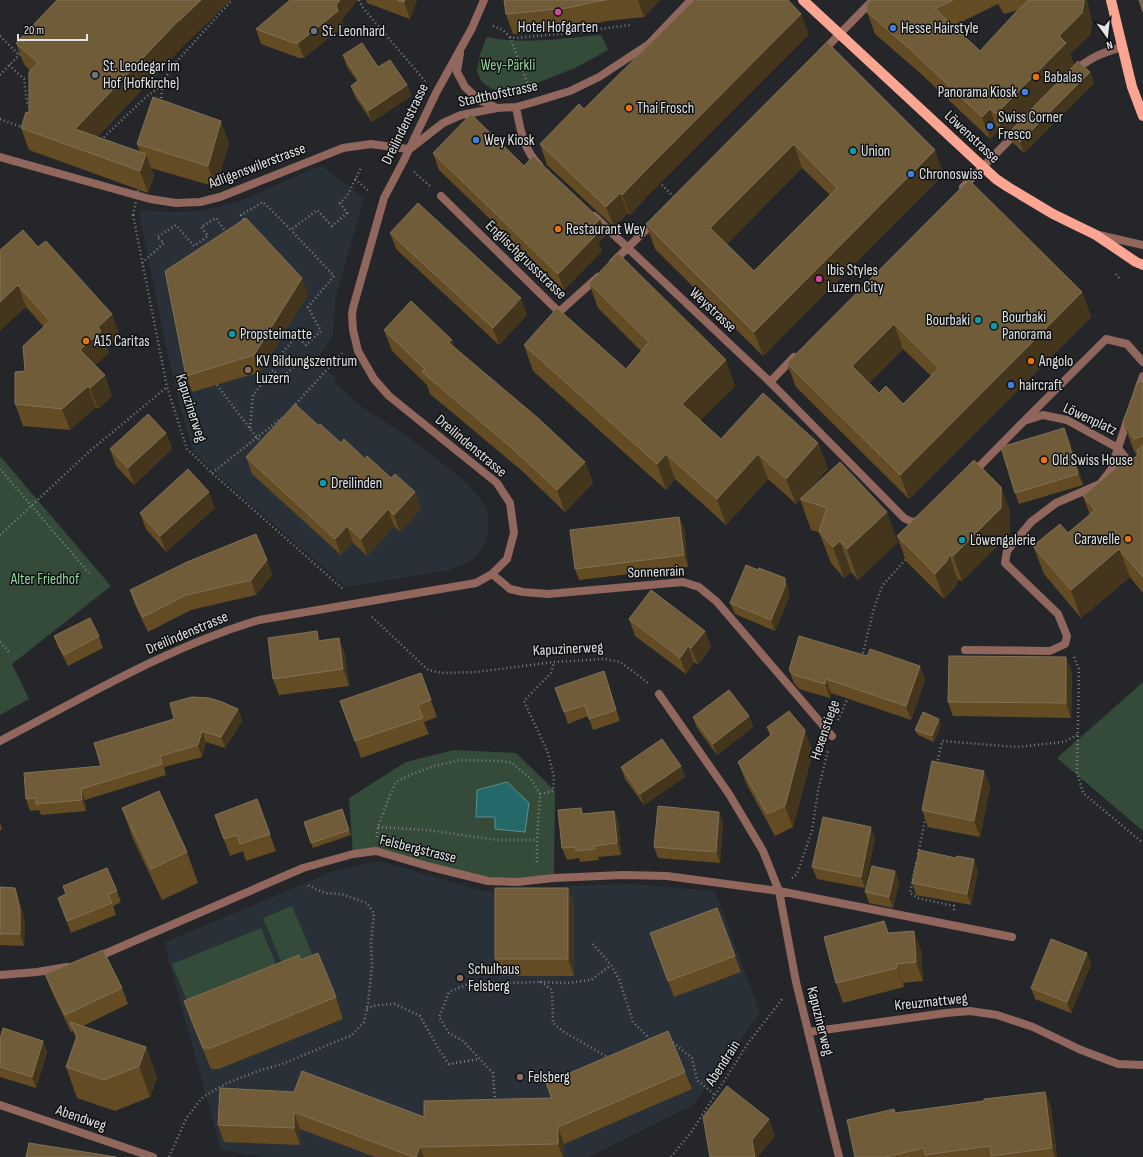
<svg xmlns="http://www.w3.org/2000/svg" width="1143" height="1157" font-family="'Sofia Sans Condensed',sans-serif">
	<style>
		.built { fill: #293037 }
		.green { fill: #354b39 }
		.water { fill: #24696a; stroke: #5d8e8f }
		.lines { fill: none; stroke-linecap: round; stroke-linejoin: round }
		.path { stroke: #7f8183; stroke-width: 2.5; stroke-dasharray: 1 3; stroke-linecap: butt }
		.service { stroke: #91665d; stroke-width: 8 }
		.minor { stroke: #91665d; stroke-width: 8 }
		.primary { stroke: #fda593; stroke-width: 10 }
		.path-bridge { stroke: #7f8183; stroke-width: 2.5; stroke-dasharray: 1 3; stroke-linecap: butt }
		.wall { fill: #634b24; fill-rule: evenodd }
		.shaded-wall { fill: #44361d }
		.building { fill: #705c39; stroke: #827154; fill-rule: evenodd }
		.hotel-dot { fill: #d1479c; stroke: #0e0f10; stroke-width: 1.5 }
		.shop-dot { fill: #3f7fe0; stroke: #0e0f10; stroke-width: 1.5 }
		.worship-dot { fill: #6b7280; stroke: #0e0f10; stroke-width: 1.5 }
		.food-dot { fill: #e8710a; stroke: #0e0f10; stroke-width: 1.5 }
		.culture-dot { fill: #0f9aa8; stroke: #0e0f10; stroke-width: 1.5 }
		.education-dot { fill: #8d6e63; stroke: #0e0f10; stroke-width: 1.5 }
		.labels { text-anchor: middle; dominant-baseline: central; stroke-width: 3; stroke-linejoin: round; paint-order: stroke }
		.poi-label { font-size: 15px; fill: #e2e4e6; stroke: #0e0f10; text-anchor: start }
		.park-label { font-size: 15px; fill: #96d6a2; stroke: #0e0f10 }
		.street-label { font-size: 15px; fill: #e2e4e6; stroke: #0e0f10 }
	</style>
	<rect width="100%" height="100%" fill="#242629"/>
	<path class="built" d="M322 166 364 198 336 295 333 336 315 361 336 378 334 382 358 404 411 439 461 478 480 498 487 512 489 522 487 537 483 548 472 560 450 570 346 587 221 478 193 452 181 410 166 347 141 222 140 210 174 212 198 211 220 207 245 199 303 173Z
		M379 861 482 891 518 893 563 886 629 884 715 891 760 1013 693 1105 589 1157H264L221 1150 164 943 333 871Z"/>
	<path class="green" d="M601 35 608 50 575 68 522 89 506 91 492 89 482 82 479 76 477 71 480 54 487 37C524 45 564 38 601 35Z
		M0 456 111 586 12 664 29 699 0 715Z
		M1143 682V831L1057 758Z
		M454 750 516 753 555 791 554 878 488 881 376 851 353 854 349 798 406 762Z
		M292 906 315 961 286 973 263 918Z
		M261 928 281 976 191 1011 172 964Z"/>
	<path class="water" d="M507 782 529 803 525 832 495 829V817H476L477 790Z"/>
	<g class="lines">
		<path class="path" d="M359 0 363 8 425 81
			M493 26 503 30 510 37 516 38 578 32 630 25
			M0 36 19 55
			M510 37 529 87
			M9 65 24 79 27 102 30 109
			M0 75 22 52
			M161 102 162 86 170 69 232 0
			M0 119 24 128
			M101 140 147 96 161 86
			M414 172 430 186
			M355 179 370 192
			M659 182 675 198
			M133 215 167 387 187 449 212 473 344 590
			M245 223 241 215 263 202 291 230 317 210 332 226 347 213 340 203 347 196 361 168
			M142 263 164 243 157 237 176 225 194 246 208 236 201 227 216 218 227 234
			M1116 274 1120 279
			M217 385 257 438 263 442
			M293 407 342 353
			M250 428 253 395 273 370 282 378 296 365 282 353 296 337 306 345 321 331 308 307 334 276 291 230
			M0 469 89 573
			M212 473 284 416
			M0 535 91 450 167 387
			M372 617 428 670 442 673 476 672 554 662 604 659 620 662 634 672 649 684
			M0 642 9 652
			M862 657 874 608 882 586 907 558
			M1074 657 1079 669 1077 772 1083 793 1143 843
			M838 720 849 695
			M937 764 942 741 1017 747 1063 742 1078 735
			M540 794 553 791 554 777 548 753 524 701 551 673 554 662
			M378 827 428 830 497 840H537
			M377 837 378 827 390 795 396 782 410 775 434 766 461 760 501 761 512 763 531 779 540 794 537 840V864
			M918 854 926 816
			M916 863 910 893 918 898 954 906V910
			M792 878 797 874 812 831 818 791 828 750
			M593 944 611 965 619 979 633 1022 652 1041
			M367 1009 376 1005 395 1004 420 1016 438 1048 449 1064 480 1059
			M670 1040 692 1058 697 1080 715 1095
			M609 1058 564 1032 553 1023 552 990 541 982 567 983 591 980 611 965
			M495 1101 493 1073 463 1041 449 1033 439 1017 449 992 468 984 541 982
			M169 1157 187 1117 203 1097 227 1083 258 1071 282 1064 352 1035 364 1022 368 1003 372 967 371 944 374 913 367 903 341 894 325 893 309 886 308 883
			M671 1157 692 1131 749 1042 783 998"/>
		<path class="service" d="M965 650 1050 651 1065 644 1067 636 1058 614 1005 563 1007 551 1031 522 1056 503 1100 484 1111 470 1118 448"/>
		<path class="minor" d="M822 52 873 0
			M460 53 457 72 465 87 479 100 497 108
			M1074 72C1089 57 1103 53 1122 47
			M516 107C520 128 523 149 539 165
			M411 148 443 123 461 115 497 108 516 107 534 102 570 91 599 77 649 44 691 0
			M0 157 150 199 176 203 200 202 220 197 343 148 371 144 408 149
			M963 187 1018 131
			M441 196 559 312 598 277
			M594 216 770 382 904 518 912 522 923 520
			M1099 235 1143 245
			M613 262 655 221
			M770 382 794 357
			M1138 390 1143 376
			M1026 419 1106 339 1127 344 1143 362
			M1118 448 1143 481
			M972 474 1024 421 1043 415 1067 420 1118 448 1128 418
			M492 574 510 589 523 592 548 594 683 582 699 587 717 602 832 736
			M659 694 729 794 763 851 779 891 796 982 839 1157
			M0 741C85 697 168 647 259 620L476 583 492 574 507 559 514 533 510 503 497 483 389 396 374 379 358 351 353 330 352 314 353 308 384 198 403 162 436 93 472 28 484 0
			M95 958 303 868 353 854 376 851 431 867 488 881 517 882 554 878 623 875 667 876 779 891 1012 937
			M0 975 37 972 67 967
			M809 1032 946 1013 970 1011 997 1015 1033 1027 1081 1050 1118 1064 1143 1065
			M0 1105 153 1157"/>
		<path class="primary" d="M803 0 996 179 1008 187 1053 214 1096 235 1136 262 1143 265
			M1111 0 1132 87 1143 116"/>
		<path class="path-bridge" d="M133 215 139 187"/>
	</g>
	<path class="wall" d="M231 0 186 43 97 137 140 152 137 144 229 143 216 187 151 168 154 176 148 193 29 150 21 128 29 113 30 71 24 64 16 43Z
		M366 0H417L410 19 367 3Z
		M504 0H660L644 17 607 21 575 28 513 34 506 14Z
		M871 0H1087L1092 24 1090 35 1070 54 1004 136 998 131 990 139 919 72 875 34 867 12ZM998 4 1004 14 1018 10 980 51 953 26Z
		M342 20 343 26 304 58H299L261 44 256 29Z
		M809 34 653 190 630 215 628 213 614 227 547 165 540 144 584 109Z
		M827 42 944 174 763 356 655 249 646 224ZM802 168 830 195 754 271 727 244Z
		M343 55 407 85 411 96 372 122 355 97 351 86 357 81 347 67Z
		M1090 72 1094 83 1024 153 1013 143 1009 132Z
		M433 153 524 166 600 219 606 235 598 243 602 251 564 290 439 170Z
		M969 180 1082 292 1091 317 909 499 796 387 787 363ZM903 349 931 376 903 404 879 393 869 383Z
		M390 233 527 315 499 345 396 249Z
		M38 247 120 336 107 347 109 353 95 365 112 396 98 409 96 407 70 430 23 426 15 404 25 371 44 327 26 307 0 250Z
		M589 283 735 386 700 420 721 439 818 443 828 469 801 498 840 462 898 542 858 580 851 572 844 578 831 563 819 532 811 530 800 499 796 504 768 479 726 525 675 479 666 490 533 371 524 345 626 369 641 351 598 308Z
		M308 294 260 372 192 392 186 376Z
		M384 330 454 347 585 462 593 483 565 512 521 470 430 394 427 385 392 351Z
		M1143 381V593L1130 577 1081 618 1044 574 1033 546 1068 533 1090 515 1083 496 1133 458 1137 456 1134 451 1123 422Z
		M166 433 172 449 134 485 116 466 110 449Z
		M1069 439 1083 485 1019 504 1015 493Z
		M341 443 365 459 391 478 415 492 421 509 400 532 394 526 367 556 353 543 341 555 252 474 246 457Z
		M1001 487 1010 512V533L962 581 958 580 956 586 944 599 906 561 897 536Z
		M215 508 166 552 146 529 140 513Z
		M679 517 684 528 688 567 579 580 575 569Z
		M267 560 272 575 256 595 191 610 148 632 135 605 130 590Z
		M789 590V597L775 631 735 614 730 603Z
		M629 619 705 631 711 647 698 665 694 662 686 674 635 636Z
		M54 636H99L103 648 68 666 58 647Z
		M339 638 345 655 349 686 279 695 273 679Z
		M867 656 920 666 925 680 911 720 831 693 830 698 799 689 794 683 789 670Z
		M604 671 620 721 593 730 588 716 568 724 564 712Z
		M1072 672 1071 718 953 716 948 702Z
		M421 673 437 717 424 722 429 734 361 758 340 701Z
		M238 709 242 721 225 748 206 742 202 757 164 767 166 775 85 800 86 811 41 815 39 810 30 811 26 799 101 766Z
		M749 716 753 727 717 755 697 728 693 717Z
		M941 724 934 742 918 735 915 730Z
		M767 727 813 752 793 827 775 836 746 783 738 762 770 736Z
		M681 766 685 777 644 805 625 779 621 767Z
		M984 771 990 787 980 837 928 827 922 810Z
		M257 799 276 851 246 861 243 851 230 856 215 815Z
		M122 808 187 852 198 883 162 900 133 839Z
		M581 808 583 814 614 811 618 822 621 855 598 857 599 860 580 862 579 858 567 860 562 848Z
		M342 809 351 835 313 848 304 822Z
		M0 822 2 830H0Z
		M723 823 720 863 658 858 654 847Z
		M875 838 865 888 817 879 812 867Z
		M895 871 899 883 893 908 869 903 865 892Z
		M978 871 971 905 916 895 912 883Z
		M0 887 15 888 19 899 25 921 24 946 0 945Z
		M568 888 574 905V976H501L495 959Z
		M117 891 121 902 113 906 116 915 71 933 58 898Z
		M717 908 741 972 674 997 650 933Z
		M889 933 921 950 923 981 903 983 904 987 843 1003 836 983Z
		M1087 953 1091 964 1071 1013 1035 999 1031 988Z
		M301 960 336 997 343 1019 219 1069H211L192 1023 184 1001Z
		M45 974 122 988 128 1004 83 1026 146 1047 157 1078 150 1097 115 1111 77 1098 66 1067 76 1038 73 1031 71 1032 51 990Z
		M0 1039 43 1041 47 1052 36 1088 0 1077Z
		M685 1072 692 1089 564 1144V1157H375L300 1129V1145L224 1142 218 1125 220 1088 424 1117 551 1098 546 1083Z
		M1045 1092 1051 1107 1057 1157H855L894 1109 896 1113 984 1101Z"/>
	<path class="shaded-wall" d="M201 0H231L186 43 83 151 75 129 179 20Z
		M340 0H358L342 20 343 26 304 58 298 43 336 5Z
		M405 0H417L410 19 404 2Z
		M638 0H660L644 17Z
		M1084 0H1087L1092 24 1090 35 1070 54 1074 64 1004 136 996 114Z
		M801 14 809 34 653 190 630 215 622 195 646 170Z
		M1090 72 1094 83 1024 153 1020 142Z
		M407 85 411 96 372 122 368 111Z
		M990 109 998 131 990 139 982 117Z
		M221 121 229 143 216 187 208 166Z
		M794 144 802 168 719 252 710 228Z
		M935 150 944 174 763 356 754 332Z
		M146 154 154 176 148 193 140 171Z
		M620 193 628 213 614 227 606 207Z
		M600 219 606 235 598 243 602 251 564 290 558 274 590 229Z
		M302 278 308 294 260 372 254 355Z
		M18 285 26 307 0 331V302Z
		M1082 292 1091 317 909 499 900 475Z
		M521 298 527 315 499 345 493 328Z
		M112 314 120 336 107 347 109 353 88 371 80 350 98 327Z
		M894 324 903 349 861 391 852 366Z
		M452 340 460 361 448 342Z
		M726 360 735 386 691 430 682 404Z
		M105 375 112 396 98 409 90 388Z
		M88 386 96 407 70 430 62 409Z
		M1064 428 1069 439 1083 485 1078 474Z
		M166 433 172 449 134 485 128 468Z
		M818 443 828 469 796 504 786 479Z
		M666 454 675 479 666 490 657 464Z
		M758 454 768 479 726 525 717 499Z
		M585 462 593 483 565 512 557 490Z
		M1001 487 1010 512V533L962 581 953 556Z
		M209 492 215 508 166 552 160 536Z
		M415 492 421 509 400 532 394 515Z
		M388 509 394 526 367 556 361 539Z
		M887 512 898 542 858 580 847 549Z
		M679 517 684 528 688 567 684 555Z
		M347 526 353 543 341 555 335 539Z
		M840 541 851 572 844 578 833 547Z
		M1119 549 1130 577 1081 618 1071 590Z
		M949 555 958 580 956 586 944 599 935 574Z
		M267 560 272 575 256 595 251 580Z
		M785 578 789 590V597L775 631 771 620Z
		M317 631 323 647 318 641Z
		M705 631 711 647 698 665 691 648Z
		M339 638 345 655 349 686 343 669Z
		M688 646 694 662 686 674 680 658Z
		M1066 657 1072 672 1071 718 1066 703Z
		M920 666 925 680 911 720 906 706Z
		M604 671 608 683 620 721 616 710Z
		M826 679 831 693 830 698 825 684Z
		M238 709 242 721 225 748 221 737Z
		M749 716 753 727 717 755 713 744Z
		M939 719 941 724 934 742 932 736Z
		M805 730 813 752 793 827 785 806Z
		M202 731 206 742 202 757 198 745Z
		M681 766 685 777 644 805 640 794Z
		M984 771 990 787 980 837 974 821Z
		M81 789 85 800 86 811 82 800Z
		M614 811 618 822 621 855 617 843Z
		M719 812 723 823 720 863 716 852Z
		M871 827 875 838 865 888 861 877Z
		M974 859 978 871 971 905 967 894Z
		M895 871 899 883 893 908 889 897Z
		M15 888 19 899 25 921 24 946 20 934Z
		M568 888 574 905V976L568 959Z
		M914 931 921 950 923 981 916 962Z
		M1087 953 1091 964 1071 1013 1067 1002Z
		M896 964 903 983 904 987 897 968Z
		M43 1041 47 1052 36 1088 32 1077Z
		M146 1047 157 1078 150 1097 139 1066Z
		M1045 1092 1051 1107 1057 1157H1055L1052 1148Z
		M294 1112 300 1129V1145L294 1128Z
		M769 1119 775 1136 758 1157H755L752 1140Z
		M558 1127 564 1144V1157H563L558 1144Z
		M420 1147 424 1157H416Z"/>
	<path class="building" d="M57 0H201L179 21V20L75 129 146 154 140 171 21 128 26 112 29 113V72L38 63 16 43Z
		M290 0H340L336 5 338 11 298 43H294L256 29Z
		M397 0H405L404 2Z
		M504 0H606L599 1 567 8 506 14Z
		M694 0H788L801 14 646 170 622 195 620 193 606 207 540 144 579 104 584 109Z
		M871 0H953L935 9 980 51 1017 11 1029 0H1084V2L1082 13 1059 36 1066 43 996 114 990 109 982 117 911 50 867 12V4Z
		M1139 0H1143V12Z
		M827 42 935 150 754 332 646 224ZM794 144 837 188 754 271 710 228Z
		M362 43 378 67 390 60 407 85 368 111 351 86 359 80 343 55Z
		M1078 61 1090 72 1020 142 1009 132Z
		M153 97 221 121 208 166 137 144Z
		M471 114 524 166 533 156 600 219 590 229 596 235 558 274 433 153Z
		M969 180 1082 292 900 475 787 363ZM894 324 939 368 903 404 886 386 879 393 852 366Z
		M418 203 521 298 493 328 390 233Z
		M246 218 302 278 254 355 186 376 165 271Z
		M23 230 38 247 46 241 112 314 98 327 101 331 80 350 105 375 90 388 88 386 62 409 15 404V372L25 371 23 346 50 321 18 285 0 302V250Z
		M618 253 726 360 682 404 721 439 763 393 818 443 786 479 758 454 717 499 666 454 657 464 524 345 557 308 626 369 649 342 589 283Z
		M411 301 452 340 448 342 539 419 585 462 557 490 513 449 422 372 425 369 384 330Z
		M1143 381V436L1134 439 1123 422 1137 383Z
		M295 404 319 426 320 424 341 443 344 439 365 459 367 456 391 478 395 474 415 492 394 515 388 509 361 539 347 526 335 539 246 457Z
		M148 414 166 433 128 468 110 449Z
		M1064 428 1078 474 1015 493 1001 447Z
		M1143 445V577L1119 549 1071 590 1033 546 1060 524 1068 533 1095 510 1083 496 1129 457 1133 458 1136 457 1138 454 1137 450Z
		M974 460 1001 487V508L953 556 949 555 947 561 935 574 897 536Z
		M840 462 887 512 847 549 840 541 833 547 819 532 827 508 800 499Z
		M188 469 209 492 160 536 140 513Z
		M679 517 684 555 575 569 570 530Z
		M256 534 267 560 251 580 186 595 143 617 130 590 187 562Z
		M746 565 758 570 759 568 785 578V586L771 620 730 603Z
		M651 590 705 631 691 648 688 646 680 658 629 619Z
		M90 618 99 636 64 655 54 636Z
		M317 631 318 641 339 638 343 669 273 679 268 638Z
		M799 636 867 656 870 649 920 666 906 706 826 679 825 684 794 675 789 670Z
		M949 656 1066 657V703L948 702Z
		M604 671 616 710 589 719 585 705 564 712 555 688Z
		M421 673 431 700 418 705 423 718 355 741 340 701Z
		M729 690 749 716 713 744 693 717Z
		M192 697 209 698 222 702 238 709 221 737 202 731 198 745 160 756 162 764 81 789 82 800 36 804V798L26 799 24 773 101 766 94 743 174 719 170 703Z
		M789 711 805 730 785 806 767 814 738 762 772 734 767 727Z
		M923 712 939 719 932 736 915 730Z
		M662 739 681 766 640 794 621 767Z
		M932 761 984 771 974 821 922 810Z
		M159 791 187 852 151 869 122 808Z
		M257 799 270 834 240 844 237 835 224 839 215 815Z
		M658 806 719 812 716 852 654 847Z
		M581 808 582 814 614 811 617 843 594 846 595 849 576 851V847L562 848 558 810Z
		M342 809 349 830 311 843 304 822Z
		M823 817 871 827 861 877 812 867Z
		M919 850 956 858 957 856 974 859 967 894 912 883Z
		M872 866 895 871 889 897 865 892Z
		M107 868 117 891 108 894 112 903 67 921 58 898 66 894 63 886Z
		M0 887 15 888 20 910V934H0Z
		M495 888H568V959H495Z
		M717 908 735 956 668 981 650 933Z
		M884 921 888 933 914 931 916 962 896 964 897 968 836 983 824 937Z
		M1051 939 1087 953 1067 1002 1031 988Z
		M103 950 122 988 65 1015 45 974Z
		M318 953 336 997 211 1048H203L184 1001 299 955 301 960Z
		M70 1022 146 1047 139 1066 104 1080 66 1067 77 1036Z
		M3 1028 43 1041 32 1077 0 1067V1039Z
		M668 1031 685 1072 558 1127V1144L420 1147 416 1157H413L294 1112V1128L218 1125 220 1088 294 1092 302 1071 424 1117V1101L552 1098 546 1083Z
		M727 1086 769 1119 752 1140 755 1157H710L703 1117Z
		M1045 1092 1052 1148 991 1156 990 1146 925 1155 924 1148 885 1157H855L847 1120 894 1109 895 1113 984 1101V1099Z
		M29 1143 116 1157H26Z"/>
	<g class="hotel-dot">
		<circle cx="558" cy="12" r="4"/>
		<circle cx="819" cy="279" r="4"/>
	</g>
	<g class="shop-dot">
		<circle cx="893" cy="28" r="4"/>
		<circle cx="1025" cy="92" r="4"/>
		<circle cx="990" cy="126" r="4"/>
		<circle cx="476" cy="140" r="4"/>
		<circle cx="911" cy="174" r="4"/>
		<circle cx="1011" cy="385" r="4"/>
	</g>
	<g class="worship-dot">
		<circle cx="314" cy="31" r="4"/>
		<circle cx="95" cy="75" r="4"/>
	</g>
	<g class="food-dot">
		<circle cx="1036" cy="77" r="4"/>
		<circle cx="629" cy="108" r="4"/>
		<circle cx="558" cy="229" r="4"/>
		<circle cx="86" cy="341" r="4"/>
		<circle cx="1031" cy="361" r="4"/>
		<circle cx="1044" cy="460" r="4"/>
		<circle cx="1128" cy="539" r="4"/>
	</g>
	<g class="culture-dot">
		<circle cx="853" cy="151" r="4"/>
		<circle cx="978" cy="320" r="4"/>
		<circle cx="994" cy="326" r="4"/>
		<circle cx="232" cy="334" r="4"/>
		<circle cx="323" cy="483" r="4"/>
		<circle cx="962" cy="540" r="4"/>
	</g>
	<g class="education-dot">
		<circle cx="248" cy="370" r="4"/>
		<circle cx="460" cy="978" r="4"/>
		<circle cx="520" cy="1077" r="4"/>
	</g>
	<g class="labels">
		<g class="poi-label">
			<text x="558" y="27" text-anchor="middle">Hotel Hofgarten</text>
			<text x="901" y="28">Hesse Hairstyle</text>
			<text x="322" y="31">St. Leonhard</text>
			<text x="103" y="66">St. Leodegar im<tspan x="103" dy="17">Hof (Hofkirche)</tspan></text>
			<text x="1044" y="77">Babalas</text>
			<text x="1017" y="92" text-anchor="end">Panorama Kiosk</text>
			<text x="637" y="108">Thai Frosch</text>
			<text x="998" y="117">Swiss Corner<tspan x="998" dy="17">Fresco</tspan></text>
			<text x="484" y="140">Wey Kiosk</text>
			<text x="861" y="151">Union</text>
			<text x="919" y="174">Chronoswiss</text>
			<text x="566" y="229">Restaurant Wey</text>
			<text x="827" y="270">Ibis Styles<tspan x="827" dy="17">Luzern City</tspan></text>
			<text x="1002" y="317">Bourbaki<tspan x="1002" dy="17">Panorama</tspan></text>
			<text x="970" y="320" text-anchor="end">Bourbaki</text>
			<text x="240" y="334">Propsteimatte</text>
			<text x="94" y="341">A15 Caritas</text>
			<text x="256" y="361">KV Bildungszentrum<tspan x="256" dy="17">Luzern</tspan></text>
			<text x="1039" y="361">Angolo</text>
			<text x="1019" y="385">haircraft</text>
			<text x="1052" y="460">Old Swiss House</text>
			<text x="331" y="483">Dreilinden</text>
			<text x="1120" y="539" text-anchor="end">Caravelle</text>
			<text x="970" y="540">Löwengalerie</text>
			<text x="468" y="969">Schulhaus<tspan x="468" dy="17">Felsberg</tspan></text>
			<text x="528" y="1077">Felsberg</text>
		</g>
		<g class="park-label">
			<text x="508" y="65">Wey-Pärkli</text>
			<text x="45" y="579">Alter Friedhof</text>
		</g>
		<g class="street-label">
			<text transform="translate(498 94) rotate(-12)">Stadthofstrasse</text>
			<text transform="translate(405 124) rotate(-64)">Dreilindenstrasse</text>
			<text transform="translate(972 137) rotate(43)">Löwenstrasse</text>
			<text transform="translate(257 166) rotate(-21)">Adligenswilerstrasse</text>
			<text transform="translate(526 260) rotate(44)">Englischgrussstrasse</text>
			<text transform="translate(713 310) rotate(43)">Weystrasse</text>
			<text transform="translate(191 408) rotate(72)">Kapuzinerweg</text>
			<text transform="translate(1090 419) rotate(25)">Löwenplatz</text>
			<text transform="translate(471 446) rotate(40)">Dreilindenstrasse</text>
			<text transform="translate(656 572) rotate(-2)">Sonnenrain</text>
			<text transform="translate(187 633) rotate(-23)">Dreilindenstrasse</text>
			<text transform="translate(568 649) rotate(-3)">Kapuzinerweg</text>
			<text transform="translate(825 730) rotate(-71)">Hexenstiege</text>
			<text transform="translate(418 849) rotate(14)">Felsbergstrasse</text>
			<text transform="translate(931 1002) rotate(-6)">Kreuzmattweg</text>
			<text transform="translate(820 1021) rotate(76)">Kapuzinerweg</text>
			<text transform="translate(723 1063) rotate(-57)">Abendrain</text>
			<text transform="translate(81 1118) rotate(19)">Abendweg</text>
		</g>
	</g>
	<g transform="translate(1107 36) rotate(165)" stroke="#0e0f10" stroke-width="3" paint-order="stroke">
	<path d="M0-3L7 15L0 10L-7 15Z" fill="#e2e4e6"/>
	<text y="-6" font-size="11" font-weight="bold" text-anchor="middle" fill="#e2e4e6">N</text>
	</g>
	<path d="M18 34v6h69v-6" fill="none" stroke="#e2e4e6" stroke-width="2"/>
	<text x="24" y="34" font-size="12" fill="#e2e4e6" stroke="#0e0f10" stroke-width="3" paint-order="stroke">20 m</text>
</svg>
